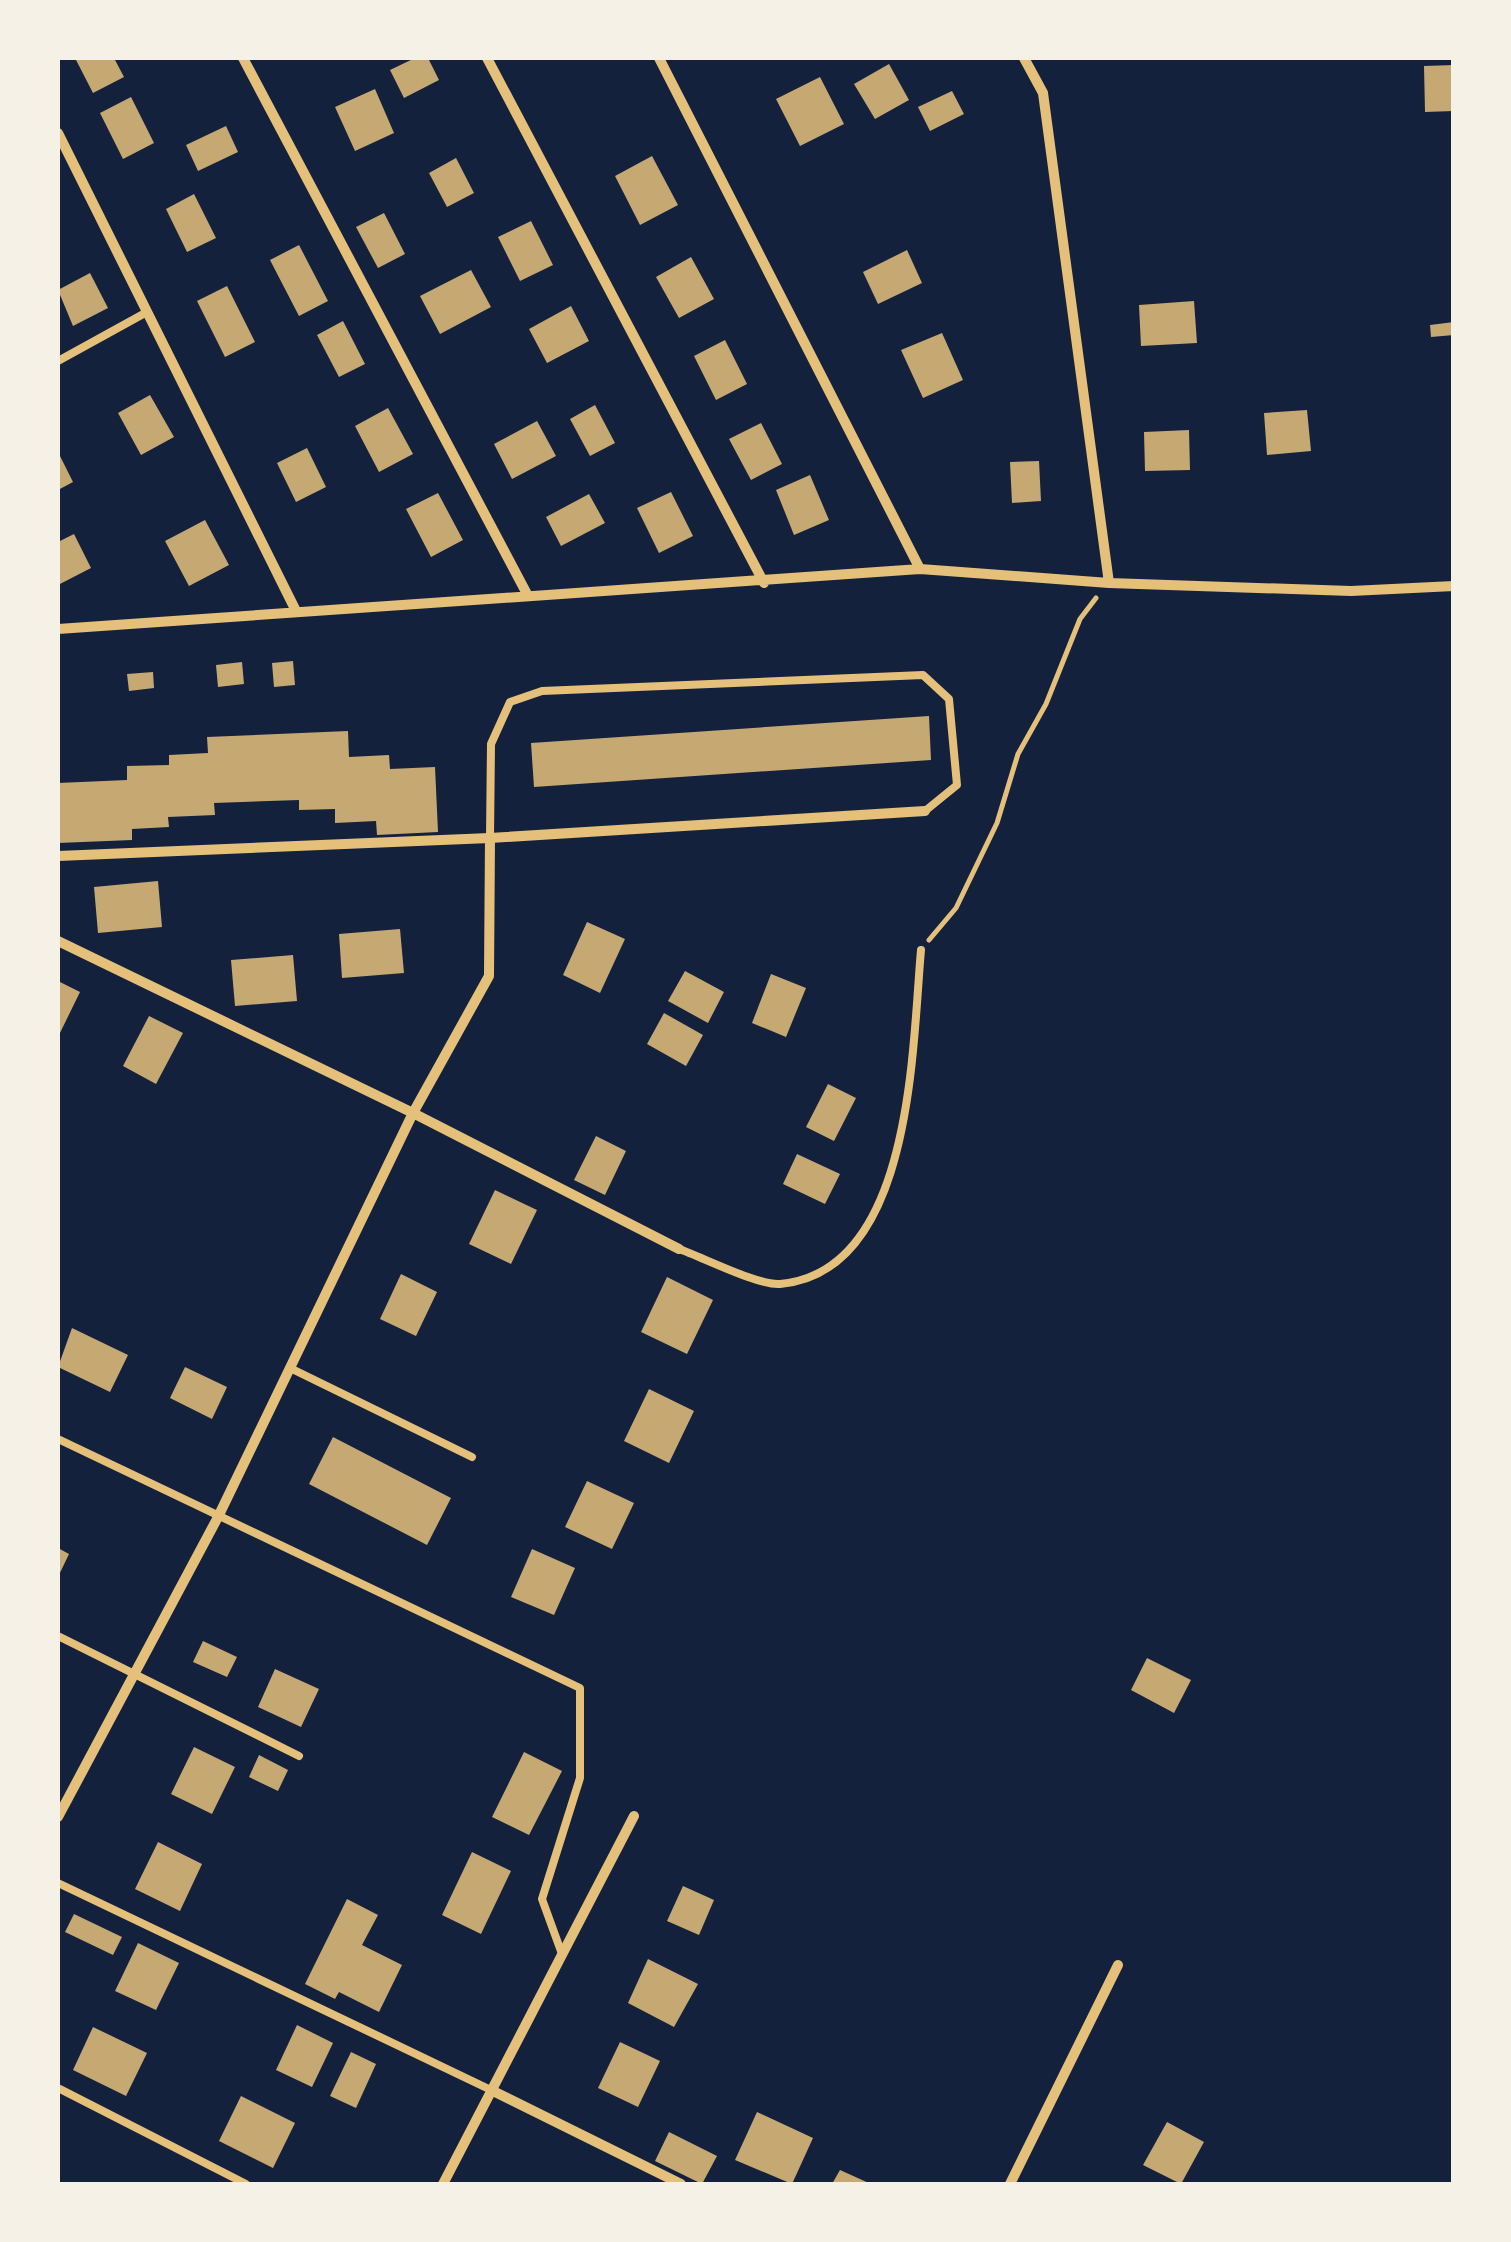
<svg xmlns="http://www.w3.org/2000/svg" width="1511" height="2242" font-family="Spectral,serif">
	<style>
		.building { fill: #c6a872 }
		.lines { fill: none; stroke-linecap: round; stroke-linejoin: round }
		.path { stroke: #e5c07b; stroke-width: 5 }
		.service { stroke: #e5c07b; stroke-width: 8 }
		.minor { stroke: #e5c07b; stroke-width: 10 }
	</style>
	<rect width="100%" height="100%" fill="#14213d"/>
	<path class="building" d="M75 58H114L124 77 93 93Z
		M415 58H428L439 80 404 98 390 70Z
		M889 64 909 100 875 119 854 84Z
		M1454 65V111L1425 112 1424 66Z
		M820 77 844 124 800 146 776 99Z
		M375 89 394 133 355 151 335 107Z
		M952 91 964 114 930 131 918 107Z
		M131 97 154 143 123 159 100 113Z
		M226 126 238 152 198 171 186 145Z
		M652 156 678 205 640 225 615 176Z
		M456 158 474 193 447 207 429 173Z
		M194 194 216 238 187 252 166 209Z
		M384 213 405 254 378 268 356 227Z
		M531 221 553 265 520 281 498 237Z
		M299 245 328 301 299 316 270 260Z
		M907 250 922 283 878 304 863 272Z
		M691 257 714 299 679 318 656 277Z
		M471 270 491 307 440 334 420 296Z
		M90 273 108 308 73 326 58 290Z
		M227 286 255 342 225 357 197 301Z
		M1194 301 1197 343 1141 346 1139 305Z
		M571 306 589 341 547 363 529 329Z
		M343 321 365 364 339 377 317 335Z
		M1454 322V335L1431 337 1430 325Z
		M942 333 963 380 923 398 901 350Z
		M725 340 747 384 716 400 694 356Z
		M150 395 174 437 141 455 118 413Z
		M595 405 615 443 590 456 570 419Z
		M388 408 413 454 379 472 355 426Z
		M1307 410 1311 451 1267 455 1264 413Z
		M537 421 556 456 512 479 494 444Z
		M761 423 782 464 751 480 729 439Z
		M1189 430 1190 470 1145 471 1144 432Z
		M307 448 326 487 296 502 277 463Z
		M58 452 73 482 58 490Z
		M1039 461 1041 501 1012 503 1010 462Z
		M810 475 829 520 794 535 776 490Z
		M671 492 693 536 659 553 637 508Z
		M438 493 463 540 431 557 406 509Z
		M589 494 605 523 561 546 546 517Z
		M205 520 229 565 189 586 165 541Z
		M74 534 91 568 58 585V542Z
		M293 661 295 685 274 687 272 663Z
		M242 662 244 684 218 687 216 665Z
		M153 672 154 688 129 691 127 674Z
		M929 716 931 760 534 787 531 743Z
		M348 731 349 757 389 755 390 769 435 767 438 832 377 835 376 821 335 823V809L299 810V800L214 803 215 815 168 817 169 827 132 829V840L58 843V783L127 780V766L169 765V755L208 753 207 737Z
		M158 881 162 927 98 933 94 887Z
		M587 922 625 939 600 993 563 975Z
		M400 929 404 973 342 978 339 934Z
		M293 955 297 1001 235 1006 231 960Z
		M685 971 724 992 708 1023 668 1001Z
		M771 974 806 988 786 1037 752 1023Z
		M58 981 80 992 58 1037Z
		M664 1013 703 1035 686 1066 647 1044Z
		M149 1016 183 1033 156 1084 123 1066Z
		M828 1084 856 1098 834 1141 806 1127Z
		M596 1136 626 1151 605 1195 574 1180Z
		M797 1154 840 1174 825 1204 783 1184Z
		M495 1190 537 1210 511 1264 469 1244Z
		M401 1274 437 1292 416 1336 380 1319Z
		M667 1277 713 1300 687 1354 641 1332Z
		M72 1328 128 1355 110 1392 58 1367Z
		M185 1367 227 1387 212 1419 170 1398Z
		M649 1389 694 1411 669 1463 624 1441Z
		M333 1437 451 1498 427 1545 309 1484Z
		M587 1481 634 1503 612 1549 565 1527Z
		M58 1548 69 1554 58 1577Z
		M532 1549 575 1568 554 1615 511 1597Z
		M203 1641 237 1657 227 1677 193 1662Z
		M1147 1658 1191 1680 1174 1713 1131 1690Z
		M275 1669 319 1689 301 1727 258 1707Z
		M194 1747 235 1767 212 1814 171 1794Z
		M524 1752 562 1771 529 1835 492 1817Z
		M259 1755 288 1770 278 1791 249 1777Z
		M158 1842 202 1864 180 1911 135 1889Z
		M472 1852 511 1871 481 1934 442 1915Z
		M683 1886 714 1900 699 1935 667 1921Z
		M347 1899 378 1915 362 1945 402 1965 379 2012 339 1992 335 1999 305 1984Z
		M74 1914 122 1937 113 1955 65 1932Z
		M138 1943 179 1963 156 2010 115 1991Z
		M648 1959 698 1984 674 2027 628 2003Z
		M297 2025 333 2043 312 2087 276 2070Z
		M93 2027 147 2053 126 2096 73 2070Z
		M620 2042 660 2061 638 2107 598 2088Z
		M351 2052 376 2064 356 2108 330 2096Z
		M241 2096 295 2123 273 2168 219 2141Z
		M757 2112 813 2138 792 2184 735 2160Z
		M1167 2122 1204 2142 1181 2184 1143 2165Z
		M669 2132 717 2156 702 2184 655 2161Z
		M840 2170 871 2184H832Z"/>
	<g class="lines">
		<path class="path" d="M929 940 956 908 997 823 1018 754 1046 704 1080 619 1096 598"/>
		<path class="service" d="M58 361 147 312
			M490 838 491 744 510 702 542 691 923 675 949 699 957 785 925 811
			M679 1249C702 1257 759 1286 780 1284 913 1272 912 1049 921 950
			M290 1368 472 1457
			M58 1439 580 1688V1778L542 1899 562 1954
			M58 1636 299 1756
			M58 1883 491 2090
			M58 2088 246 2184"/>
		<path class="minor" d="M243 58 527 594
			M487 58 764 583
			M659 58 920 569
			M1024 58 1043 93 1109 583
			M58 133 296 611
			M58 629 920 569 1109 583 1351 591 1454 586
			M58 856 490 838 925 811
			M58 941 413 1113 679 1249
			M58 1817 218 1517 413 1113 489 976 490 838
			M491 2090 681 2184
			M443 2184 634 1816
			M1010 2184 1118 1965"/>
	</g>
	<rect width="1511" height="2242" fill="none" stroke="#f6f1e7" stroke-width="120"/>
</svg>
